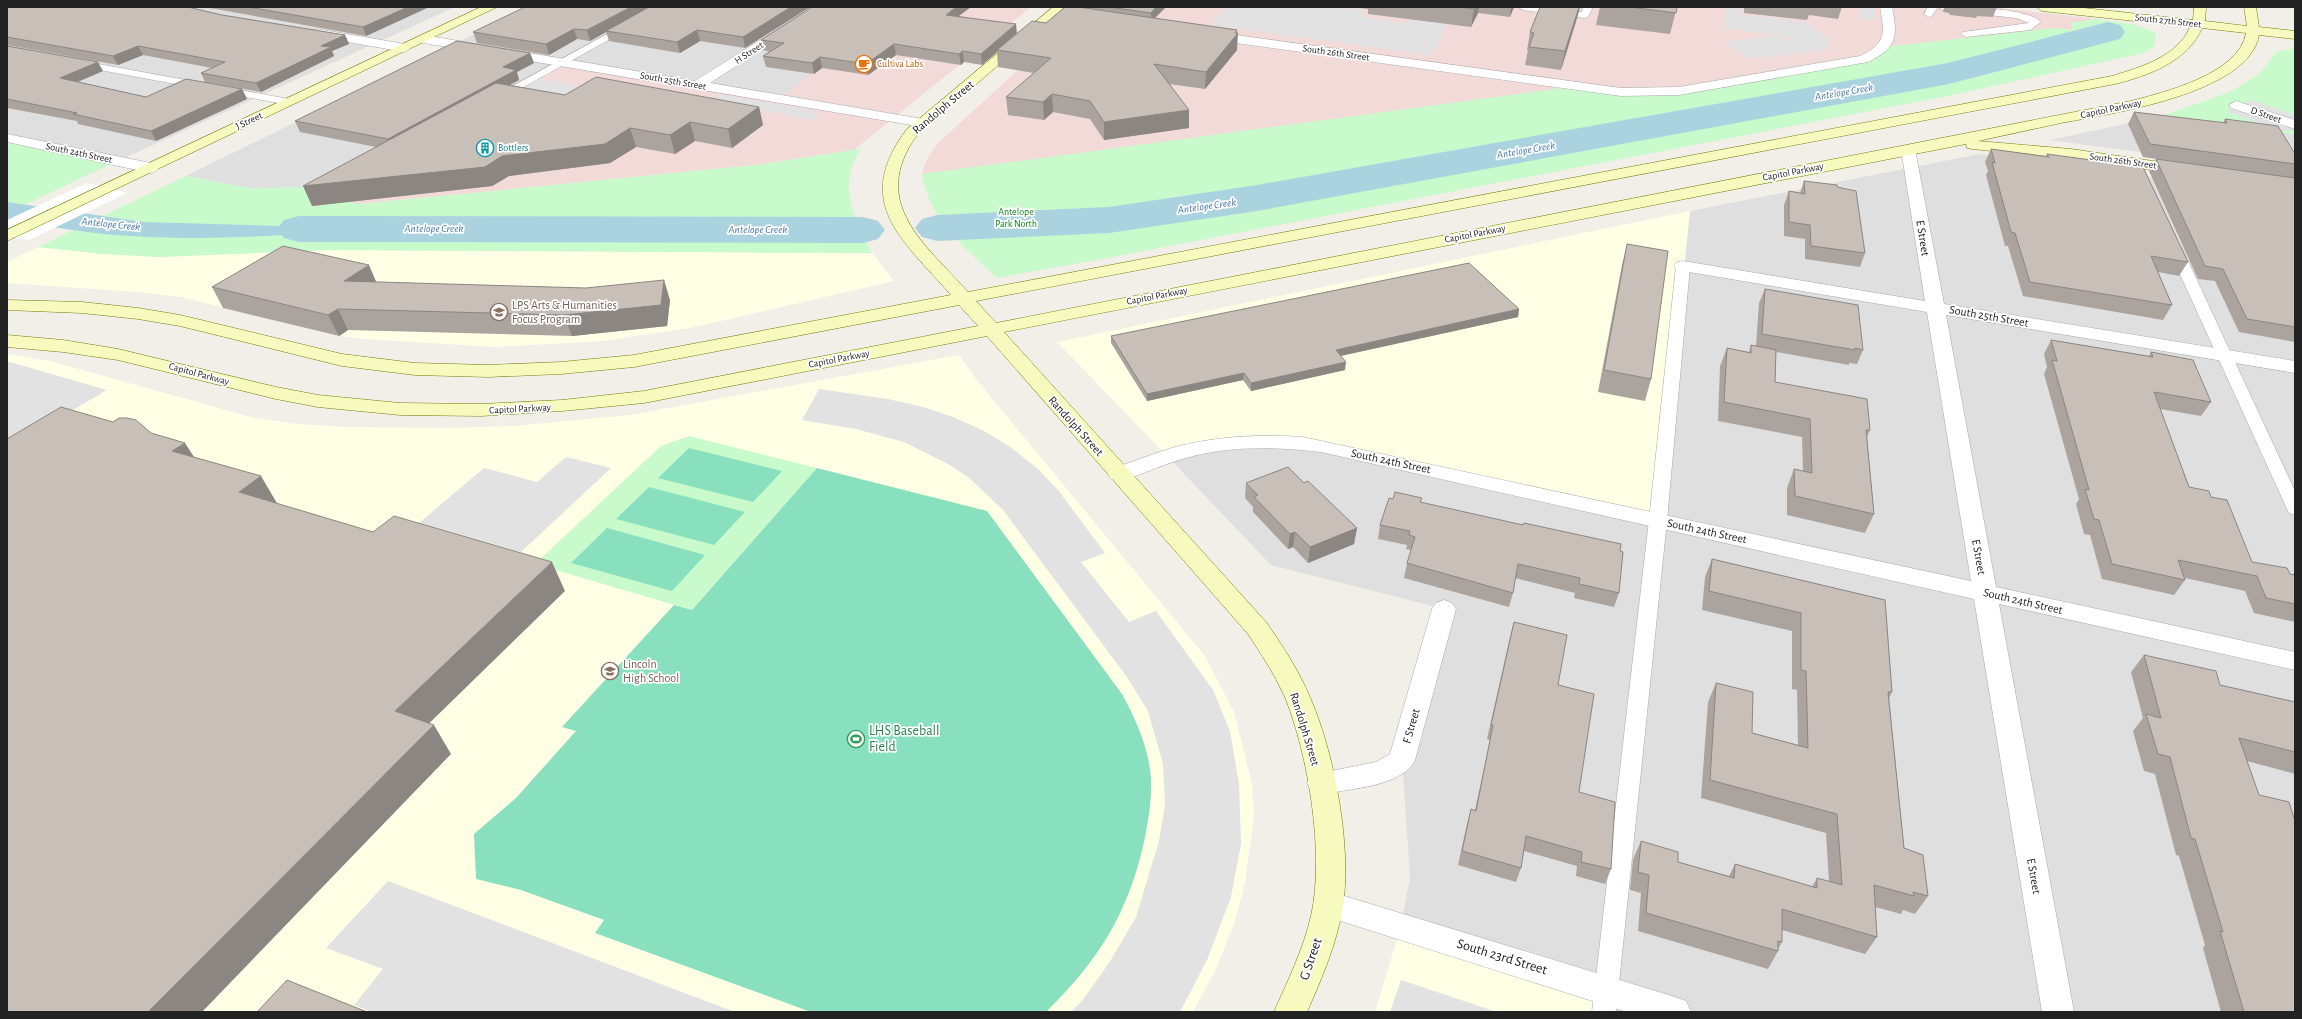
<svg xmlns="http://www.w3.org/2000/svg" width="2302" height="1019" font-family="'Alegreya Sans',sans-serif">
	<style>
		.residential { fill: #e0dfdf }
		.commercial { fill: #f2dad9 }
		.education { fill: #ffffe5 }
		.park { fill: #c8facc }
		.pitch { fill: #88e0be }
		.parking { fill: #e2e2e2 }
		.water { fill: #aad3df }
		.pier { fill: #fff }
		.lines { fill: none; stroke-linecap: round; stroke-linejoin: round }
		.river { fill: #aad3df; fill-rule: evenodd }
		.lane-casing { stroke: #a9a9a9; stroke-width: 1 }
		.street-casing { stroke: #a9a9a9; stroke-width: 1 }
		.secondary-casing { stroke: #707d05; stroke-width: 1 }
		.lane { fill: #fff; fill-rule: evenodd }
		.street { fill: #fff; fill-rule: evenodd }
		.secondary { fill: #f7fabf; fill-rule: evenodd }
		.wall { fill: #aba49e }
		.shaded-wall { fill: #8b8681 }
		.building { fill: #c7bfb8; stroke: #8b8681 }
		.labels { text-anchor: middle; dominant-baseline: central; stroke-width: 3.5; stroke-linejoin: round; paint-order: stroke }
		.far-street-label { font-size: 10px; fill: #222; stroke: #fff }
		.far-food-label { font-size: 10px; fill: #c56008; stroke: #fff; text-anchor: start }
		.far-culture-label { font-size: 10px; fill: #0d838f; stroke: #fff; text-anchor: start }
		.far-park-label { font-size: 10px; fill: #0c8416; stroke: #fff }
		.far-water-label { font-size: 11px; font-style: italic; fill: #4a7aab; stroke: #fff }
		.street-label { font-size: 12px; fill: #222; stroke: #fff }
		.education-label { font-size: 12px; fill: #785e54; stroke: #fff; text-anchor: start }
		.near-leisure-label { font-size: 14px; fill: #27864d; stroke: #fff; text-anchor: start }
		.near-street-label { font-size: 14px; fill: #222; stroke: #fff }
	</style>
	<rect width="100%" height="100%" fill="#f2efe9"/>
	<path class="residential" d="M7 7H455L118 161 7 138Z
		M530 7H969L777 99 333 187 250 188 186 176Z
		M2158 117 2295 134V173L2050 140Z
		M1980 154 2295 197V1012H1604L1401 926 1410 877 1402 760 1444 609 1271 565 1168 457 1683 266 1690 211Z"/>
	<path class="commercial" d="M969 7H1031L854 150 756 165 359 204 319 195 562 62 777 99 849 48Z
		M1087 7H1992L2097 19 2071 23 2074 30 2054 28 1880 52 1765 77 922 174 926 161 937 144Z"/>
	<path class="education" d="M1690 211 1658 520 1289 442 1168 457 1057 342Z
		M38 247 103 254 161 257 324 250 872 253 894 281 690 328 603 341 494 347 363 339 332 335 181 297 137 292 7 283V262Z
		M7 354 50 361 251 417 297 424 344 427 448 428 514 426 630 415 959 355 976 379 1205 656 1234 712 1252 784 1254 816 1245 883 1234 924 1215 971 1193 1012H7Z
		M1401 926 1606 990 1604 1012H1375Z"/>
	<path class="park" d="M2097 19 2136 25 2156 33 2155 46 2144 53 1948 96 1113 257 997 278C966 249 928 218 922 174L1578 86 1648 93 1857 60 1884 47 2054 28 2073 30 2071 23Z
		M2295 48V134L2158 117 2230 92 2259 74 2276 52Z
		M7 138 118 161 7 213Z
		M861 149C842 176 848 203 861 230 865 238 867 246 872 253L324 250 161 257 103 254 38 247 186 176 250 188 333 187 319 195 359 204 756 165Z
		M689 436 817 468 692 610 535 564 661 446Z"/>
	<path class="pitch" d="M689 448 782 471 753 502 658 478Z
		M817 468 987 511 1122 694C1136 720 1149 748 1151 779 1152 800 1148 822 1144 842 1128 914 1098 961 1046 1012H811L595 933 604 920 521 890 476 879 474 834 516 798 576 731 562 727 674 605 692 610Z
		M649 487 745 512 714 545 616 519Z
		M607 528 705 555 672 591 571 563Z"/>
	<path class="parking" d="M1227 7H1339L1364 10 1362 16 1367 18 1403 23 1411 22 1414 17 1449 22 1432 55 1211 25Z
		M1726 7H1742V14L1812 23V27L1830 40 1825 44 1832 49 1751 59 1723 42 1776 35 1786 40 1798 38 1725 28Z
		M1859 7H1874L1875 19H1860Z
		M541 79 599 89 564 110 504 99Z
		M717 94 815 111 816 120 718 102Z
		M2253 100 2295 115V130L2279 131 2225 111Z
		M7 362H10L107 390 7 449Z
		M819 389 888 399 923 407 953 417 982 430 1009 446 1037 468 1058 490 1105 553 1081 562 1129 622 1156 611 1213 690 1230 731 1239 784 1241 844 1231 897 1207 960 1180 1012H1071L1082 1001 1109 963 1136 917 1159 841 1165 804 1163 764 1148 711 1127 677 1003 510 981 489 968 477 948 464 904 442 856 429 802 420Z
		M566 457 611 468 521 552 419 523 484 468 537 482Z
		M388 881 735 1012H372L354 1005 383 969 326 948Z
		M1401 980 1497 1012H1390Z"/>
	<path class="water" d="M7 202 144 222 379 229C292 235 203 242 115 235 79 232 43 225 7 220Z"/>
	<path class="pier" d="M87 183 127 193 29 240 7 236V220Z"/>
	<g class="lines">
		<path class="river" d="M2108 22 2120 25 2125 32 2120 39 1949 84 1257 211 1109 233 937 241 922 237 915 228 922 219 937 215 1109 207 1257 185 1948 63Z
			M299 216 863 217 878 221 885 230 878 239 863 243 299 242 284 238 277 229 284 220Z"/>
		<defs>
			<path id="lane" d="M656 7H668L502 99H494L493 97Z
				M1518 7H1545L1582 12 1583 7H1593L1588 17 1585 18 1523 10Z
				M1928 7H1938L1932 16 1929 17 1924 14Z
				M1938 7C1959 7 2027 7 2041 22L2030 30 1966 37 1961 34 1963 32 2029 23 2016 18 1943 10Z
				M77 60 289 99 294 102 289 105 73 65 72 63Z
				M2175 244 2182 248 2295 491V515L2289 513 2287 509 2168 248Z
				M1683 262 1690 266 1667 520 1616 1012H1592L1649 520 1676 266Z"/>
			<path id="street" d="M813 7H827L710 83 923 119 928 120 930 123 928 126 923 127 423 43 417 39 423 35 695 81Z
				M1880 7H1892C1898 37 1897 48 1868 62L1679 95 1621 96 1207 39 1201 35 1207 31 1621 88 1679 87 1860 56C1886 44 1885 34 1880 7Z
				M317 29 405 44 411 48 405 52 313 36 311 33Z
				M2236 101 2295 120V129L2231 108 2229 105Z
				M7 134 151 163 156 165 159 168 156 171 151 173 7 142Z
				M1908 145 1915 149 1944 304 2295 361V373L1946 315 1996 587 2295 652V670L1999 604 2074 1012H2042L1974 599 1321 452C1276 447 1230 445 1186 458 1163 464 1142 475 1119 481L1111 479 1108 474 1111 469C1133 462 1154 453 1175 447 1218 436 1260 434 1303 437L1971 581 1927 312 1683 271 1677 270 1674 266 1677 262 1683 261 1925 301 1901 149Z
				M1444 600 1452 603 1456 609 1415 760C1402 787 1348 789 1321 794L1311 791 1307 783 1311 775 1376 762 1390 754 1432 609 1436 603Z
				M1328 891 1675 997 1686 1001 1691 1012H1627L1328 917 1317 913 1313 904 1317 895Z"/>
			<path id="secondary" d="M481 7H497L7 241V230Z
				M1053 7H1066L917 135C868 203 925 244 968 292L2112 76C2141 67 2177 57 2190 27L2042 11 2036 7H2075L2193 20 2194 7H2206L2205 21 2247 26 2244 7H2256L2259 27 2295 31V39L2259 35C2249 94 2109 114 2061 123 2033 129 2006 135 1978 141L2071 149 2187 166 2190 169 2187 172 2182 174 2071 159 1972 149 1967 148 1966 144 1004 332 1266 622C1282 645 1298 669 1309 695 1334 750 1352 846 1343 906 1337 943 1322 978 1307 1012H1274C1288 980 1303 950 1311 916 1325 854 1308 752 1284 695 1274 673 1261 654 1248 634L987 336 644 403 562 411 481 416 400 415 318 407 276 399 118 360 63 352 7 347V335L63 340 118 349 276 387 318 395 400 403 481 404 562 400 644 391 978 326 959 305 634 367 561 374 488 377 415 375 342 366 180 326 138 319 82 313 7 310V300L82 302 138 308 180 315 342 354 415 363 488 365 561 362 634 355 951 295C903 240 851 203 907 129ZM2202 28 2246 33C2239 74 2165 92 2131 101L996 323 976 301 2115 84C2147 76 2188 62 2202 28Z"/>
		</defs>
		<use href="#lane" class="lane-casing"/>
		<use href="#street" class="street-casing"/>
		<use href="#secondary" class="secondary-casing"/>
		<use href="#lane" class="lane"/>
		<use href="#street" class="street"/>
		<use href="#secondary" class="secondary"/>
	</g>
	<path class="wall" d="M7 7 222 15 345 35 349 44 332 51 334 56 261 92 205 82 201 73 212 68 143 55 118 65 7 45Z
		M204 7H427V8L366 36Z
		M810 7 745 48 700 41 680 53 609 41 606 32 590 41 577 39 549 55 477 43 473 32Z
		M1065 7H1166L1154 18 1237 33V50L1205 89 1169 84 1189 128 1104 140 1090 119 1053 112 1044 120 1008 115 1006 97 1034 73 998 67 997 52 982 65 964 62 961 65 896 55 868 75 822 68 814 74 766 67 763 56 770 52 763 50 761 40 959 16 1017 34 1046 23Z
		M1352 7H1514L1510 17 1478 13 1471 27 1368 14V9Z
		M1540 7H1580L1577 18 1561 70 1525 65 1528 50H1527L1530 32Z
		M1600 7H1677L1670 34 1596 25Z
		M1744 7H1842L1838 19 1809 15 1807 20 1744 13Z
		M1944 7H1997L1993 17 1977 16 1976 18 1950 15 1949 13 1943 12Z
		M7 46 103 71 78 82 146 97 242 89 247 99 156 141 78 124 77 121 7 108Z
		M530 53 534 63 517 72 519 80 510 85 565 95 759 107 763 125 732 148 695 141 675 154 636 147 610 163 509 176 492 186 312 206 376 147 300 132 295 121Z
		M2134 112 2223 123 2225 119 2295 154V176L2294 178H2295V342L2239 332 2215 281 2198 279 2149 171 2156 159 2268 175 2143 157 2128 124Z
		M1991 149 2046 156 2047 154 2188 262 2179 276 2158 272 2172 305 2163 320 2023 296 2008 246H2005L1986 175 1988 171 1985 162Z
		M1804 181 1865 253 1860 267 1805 259V239L1784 236V205L1789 191 1800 193Z
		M1627 244 1651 379 1645 401 1598 392 1622 265Z
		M377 282 670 300 667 326 572 336 348 330 339 336 223 308 212 287Z
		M1765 289 1863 350 1857 364 1849 363V365L1776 352 1775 382 1870 430 1867 437 1874 514 1865 533 1787 515V488L1794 469 1803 471 1802 437 1718 421 1720 366 1727 348 1749 352 1751 345 1756 346 1759 303Z
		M1519 309 1518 317 1341 356 1345 370 1251 391 1243 380 1147 401 1111 343V336Z
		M2051 340 2149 356 2151 352 2211 402 2201 416 2160 409 2189 487 2211 497 2252 562 2290 574 2295 575V622L2254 613 2245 591 2185 578V580L2174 595 2102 579 2090 535 2084 534 2076 504 2079 499 2044 374 2047 367 2044 354Z
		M1246 483H1304L1357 528 1354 544 1308 563 1293 547 1288 549 1253 512V507L1245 498Z
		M1421 502 1620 551 1619 593 1614 607 1574 598 1575 593 1515 578 1513 593 1509 607 1404 578 1407 563 1411 550 1406 549 1407 545 1378 539 1380 525Z
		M1712 559 1885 600 1892 692 1889 698 1904 848 1928 896 1915 914 1903 910 1901 914 1875 907 1877 937 1865 954 1782 930V942L1778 949V951L1768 969 1638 931 1641 893 1630 890 1633 859 1641 841 1678 862 1729 876 1735 864 1812 887 1817 878 1829 882 1826 833 1701 798 1708 702 1716 683 1752 733 1798 745 1797 690 1792 689V631L1702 610 1705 577Z
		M1514 622 1558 685 1579 792 1611 869 1605 884 1576 876 1577 866 1524 851 1521 868 1516 882 1458 865 1467 824 1471 809 1475 810 1490 740 1487 739 1510 637Z
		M2144 655 2220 685 2295 702V774L2247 761 2295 1012H2221L2203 948 2205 945 2179 856 2176 855 2155 774 2144 771 2133 731 2143 718 2131 672Z"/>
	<path class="shaded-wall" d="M408 7H427V8L366 36 363 27Z
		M631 7H653L606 31V32L590 41 587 30Z
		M791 7H810L745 48 743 37Z
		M956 7H971L947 25 946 15Z
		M1156 7H1166L1151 22V13Z
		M1475 7H1479L1478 13 1471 27 1474 9Z
		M1511 7H1514L1510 17Z
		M1579 7H1580L1577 18 1561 70 1565 51Z
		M1016 24 1017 35 997 50V52L982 65 981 54Z
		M574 29 577 39 549 55 546 44Z
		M697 30 700 41 680 53 677 42Z
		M1237 30V34L1238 33 1237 50 1205 89 1206 72Z
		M345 35 349 44 332 51 334 56 261 92 256 83 321 46Z
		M894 44 896 55 868 75 866 64Z
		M138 46 143 55 118 65 113 56Z
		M963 51 964 62 961 65 959 54Z
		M530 53 534 63 517 72 519 80 392 150 388 139 503 67Z
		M820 57 822 68 814 74 812 63Z
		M98 62 103 71 65 87 60 78Z
		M242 89 247 99 156 141 151 131Z
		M1052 94 1053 112 1044 120 1043 102Z
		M759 107 763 125 732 148 728 129Z
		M1189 110V128L1104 140V122Z
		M690 122 695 141 675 154 670 135Z
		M630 128 636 147 610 163 509 176 492 186 312 206 303 186 502 156Z
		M369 265 378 286 344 281Z
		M664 280 670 300 667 326 572 336 564 315Z
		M338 309 348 330 339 336 328 315Z
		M1519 309 1518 317 1335 357 1336 350Z
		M1346 362 1345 370 1251 391V383Z
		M1244 373 1243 380 1147 401V394Z
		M185 443 203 471 172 451Z
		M261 476 278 505 239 492Z
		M1357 528 1354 544 1308 563 1310 547Z
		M1295 532 1293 547 1288 549 1290 534Z
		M552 562 565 591 412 740 395 711Z
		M434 725 451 754 202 1012H148Z"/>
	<path class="building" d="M7 7H188L222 15 345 35 321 46 331 47 256 83 201 73 225 62 138 46 113 56 7 37Z
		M248 7H408L363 27Z
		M525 7H631L587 30 574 29 546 44 473 32Z
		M649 7H791L743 37 697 30 677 42 606 31Z
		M812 7H956L946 15 1016 24 981 54 963 51 959 54 894 44 866 64 820 57 812 63 763 56 784 43 761 40Z
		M1065 7H1078L1237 30 1235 33H1238L1206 72 1154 64 1189 110 1104 122 1090 101 1052 94 1043 102 1006 97 1051 58 997 50 1032 21 1046 23Z
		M1109 7H1156L1151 13Z
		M1460 7H1475L1474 9Z
		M1540 7H1579L1565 51 1529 47 1534 33 1530 32Z
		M1629 7H1677L1676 13Z
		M457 41 530 53 503 67 516 70 388 139 295 121Z
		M7 46 98 62 60 78 146 97 186 79 242 89 151 131 73 114 77 113 7 99Z
		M596 77 759 107 728 129 690 122 670 135 630 128 605 144 502 156 485 167 303 186 496 83 565 95Z
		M2134 112 2227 123 2225 119 2278 126 2295 154V164L2150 144Z
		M1991 149 2049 157 2047 154 2143 167 2188 262 2151 256 2172 305 2030 282 2015 233 2011 232 1992 162 1995 163Z
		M2156 159 2295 178V327L2247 319 2223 269 2205 266Z
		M1804 181 1837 185V187L1856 191 1865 253 1811 246 1810 225 1789 222V191L1805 194Z
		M1627 244 1668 251 1651 379 1604 370Z
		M283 246 369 265 344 281 586 288 664 280 661 305 564 315 338 309 328 315 212 287Z
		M1469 263 1519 309 1336 350 1346 362 1251 383 1244 373 1147 394 1111 336Z
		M1765 289 1858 305 1863 350 1855 348V350L1762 334Z
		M2051 340 2153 357 2151 352 2193 360 2211 402 2154 392 2189 487 2209 491 2211 497 2227 500 2252 562 2287 568 2290 574 2295 575V604L2266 598 2257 576 2178 560 2185 580 2112 564 2099 520 2094 519 2085 489 2089 490 2052 360 2057 361Z
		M1751 345 1776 350 1775 382 1867 399 1870 430H1866L1874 514 1795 496 1794 469 1812 473 1810 419 1724 402 1727 348 1751 353Z
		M61 407 113 422 119 418H127L136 420 151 433 185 443 172 451 261 476 239 492 373 532 394 516 552 562 395 711 434 725 148 1012H7V439Z
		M1288 467 1304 483 1308 481 1357 528 1310 547 1295 532 1290 534 1254 497 1258 495 1246 483Z
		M1395 492 1422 498 1420 502 1523 525 1524 523 1621 544 1620 551 1623 552 1619 593 1579 584 1580 578 1518 564 1513 593 1407 563 1415 537 1409 535 1410 531 1380 525 1389 498 1393 499Z
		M1712 559 1885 600 1892 692H1888L1904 848 1923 855 1928 896 1913 892 1914 896 1874 885 1877 937 1782 909V942L1778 941V951L1646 913 1649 875 1638 872 1641 841 1678 852V862L1734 878 1735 864 1817 888V878L1842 885 1837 814 1710 780 1716 683 1753 692 1752 733 1808 748 1806 671 1801 670V613L1709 591Z
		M1514 622 1567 635 1558 685 1594 694 1579 792 1615 802 1611 869 1581 862 1582 852 1526 836 1521 868 1462 851 1471 809 1476 811 1493 725H1491Z
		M2144 655 2216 671 2220 685 2295 702V752L2239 738 2259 795 2289 802 2295 821V1012H2244L2220 931 2223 932 2195 839 2191 838 2170 757 2158 754 2146 714 2161 718Z
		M287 980 367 1012H257Z"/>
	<defs>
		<symbol id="cafe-ring" viewBox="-11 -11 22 22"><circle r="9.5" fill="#fff" stroke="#e8710a" stroke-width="1.5"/><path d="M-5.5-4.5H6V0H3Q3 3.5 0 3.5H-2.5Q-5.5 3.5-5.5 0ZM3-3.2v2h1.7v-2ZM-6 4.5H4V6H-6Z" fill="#e8710a"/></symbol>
		<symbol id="building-ring" viewBox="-11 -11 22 22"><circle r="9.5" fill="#fff" stroke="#0f9aa8" stroke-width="1.5"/><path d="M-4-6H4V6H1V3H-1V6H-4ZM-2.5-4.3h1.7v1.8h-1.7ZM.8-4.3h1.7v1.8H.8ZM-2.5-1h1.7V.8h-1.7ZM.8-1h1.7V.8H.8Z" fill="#0f9aa8"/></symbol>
		<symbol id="school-ring" viewBox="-11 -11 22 22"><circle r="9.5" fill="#fff" stroke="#8d6e63" stroke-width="1.5"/><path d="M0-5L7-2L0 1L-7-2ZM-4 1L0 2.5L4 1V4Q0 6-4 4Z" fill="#8d6e63"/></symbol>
		<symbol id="stadium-ring" viewBox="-11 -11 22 22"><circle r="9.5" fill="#fff" stroke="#2e9e5b" stroke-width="1.5"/><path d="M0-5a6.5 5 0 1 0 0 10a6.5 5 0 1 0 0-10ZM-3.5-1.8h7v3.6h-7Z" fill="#2e9e5b"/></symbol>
	</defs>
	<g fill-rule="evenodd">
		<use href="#cafe-ring" x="854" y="54" width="20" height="20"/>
		<use href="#building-ring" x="475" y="138" width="20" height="20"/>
		<use href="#school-ring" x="489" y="302" width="20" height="20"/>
		<use href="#school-ring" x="600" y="661" width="20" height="20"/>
		<use href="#stadium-ring" x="846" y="729" width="20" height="20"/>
	</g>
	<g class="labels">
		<g class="far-street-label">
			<text transform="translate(2168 21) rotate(6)">South 27th Street</text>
			<text transform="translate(749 53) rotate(-33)">H Street</text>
			<text transform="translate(1336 53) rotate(8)">South 26th Street</text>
			<text transform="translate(673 81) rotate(10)">South 25th Street</text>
			<text transform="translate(2111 109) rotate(-12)">Capitol Parkway</text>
			<text transform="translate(2266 115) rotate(19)">D Street</text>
			<text transform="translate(249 121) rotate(-25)">J Street</text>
			<text transform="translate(79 153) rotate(12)">South 24th Street</text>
			<text transform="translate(2123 161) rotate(8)">South 26th Street</text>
			<text transform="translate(1793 172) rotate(-11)">Capitol Parkway</text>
			<text transform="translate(1475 234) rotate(-11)">Capitol Parkway</text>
			<text transform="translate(1157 296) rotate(-11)">Capitol Parkway</text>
			<text transform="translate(839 359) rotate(-11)">Capitol Parkway</text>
			<text transform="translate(199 374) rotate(15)">Capitol Parkway</text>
			<text transform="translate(520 409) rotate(-3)">Capitol Parkway</text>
		</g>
		<g class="far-food-label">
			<text x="877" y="64">Cultiva Labs</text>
		</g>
		<g class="far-culture-label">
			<text x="498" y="148">Bottlers</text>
		</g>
		<g class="far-park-label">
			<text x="1016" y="212">Antelope<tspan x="1016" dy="12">Park North</tspan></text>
		</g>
		<g class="far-water-label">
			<text transform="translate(1844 92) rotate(-10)">Antelope Creek</text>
			<text transform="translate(1526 150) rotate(-10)">Antelope Creek</text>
			<text transform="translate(1207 206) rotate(-8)">Antelope Creek</text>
			<text transform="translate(111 224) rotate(6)">Antelope Creek</text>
			<text x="434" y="228">Antelope Creek</text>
			<text x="758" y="229">Antelope Creek</text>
		</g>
		<g class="street-label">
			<text transform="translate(943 107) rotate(-40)">Randolph Street</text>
			<text transform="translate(1923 238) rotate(81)">E Street</text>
			<text transform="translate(1989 316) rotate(10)">South 25th Street</text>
			<text transform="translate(1076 426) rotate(48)">Randolph Street</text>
			<text transform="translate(1391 461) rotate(12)">South 24th Street</text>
			<text transform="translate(1707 531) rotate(12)">South 24th Street</text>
			<text transform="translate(1979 557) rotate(80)">E Street</text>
			<text transform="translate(2023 601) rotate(13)">South 24th Street</text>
			<text transform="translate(1411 726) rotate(-74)">F Street</text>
			<text transform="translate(1305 729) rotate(73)">Randolph Street</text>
			<text transform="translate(2034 876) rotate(80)">E Street</text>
		</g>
		<g class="education-label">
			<text x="512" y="305">LPS Arts &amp; Humanities<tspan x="512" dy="14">Focus Program</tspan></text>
			<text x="623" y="664">Lincoln<tspan x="623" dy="14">High School</tspan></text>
		</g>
		<g class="near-leisure-label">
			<text x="869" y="731">LHS Baseball<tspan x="869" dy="16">Field</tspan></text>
		</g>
		<g class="near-street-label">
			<text transform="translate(1502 957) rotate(17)">South 23rd Street</text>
			<text transform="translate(1311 959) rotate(-71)">G Street</text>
		</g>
	</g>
	<rect width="2302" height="1019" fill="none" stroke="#222222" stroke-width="16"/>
</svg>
